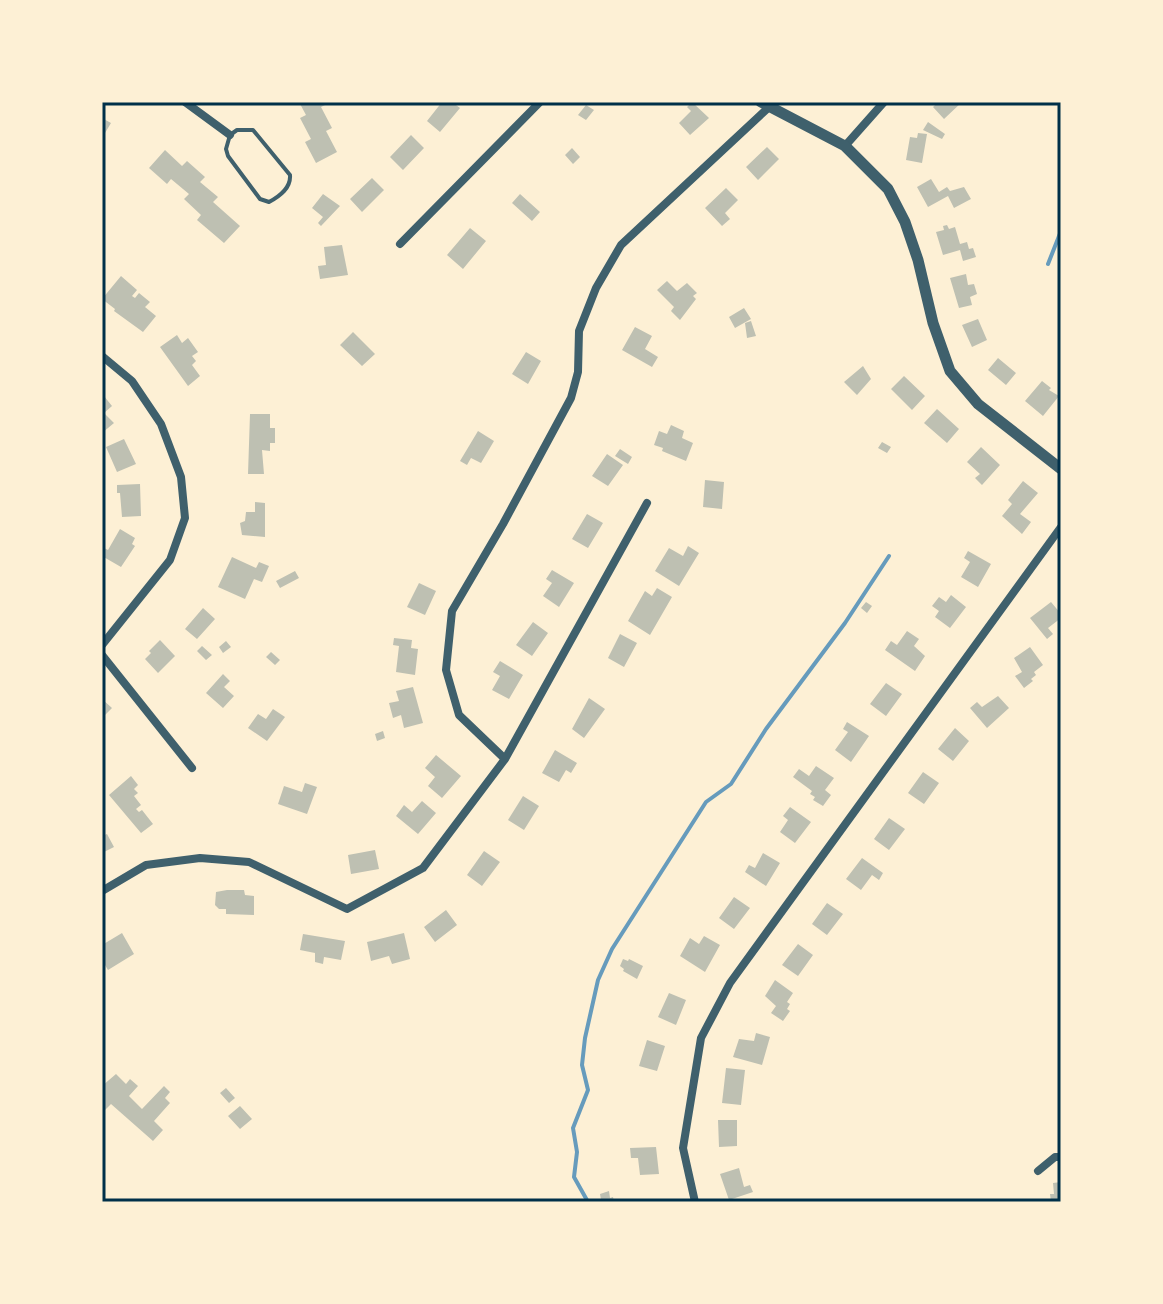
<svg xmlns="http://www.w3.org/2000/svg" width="1163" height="1304" font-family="'Times New Roman',serif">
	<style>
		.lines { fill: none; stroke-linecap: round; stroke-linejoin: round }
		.stream { stroke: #669bbc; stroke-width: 4 }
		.building { fill: #bec0b2 }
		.service { stroke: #3f606c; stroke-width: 4 }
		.minor { stroke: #3f606c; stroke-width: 8 }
		.tertiary { stroke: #3f606c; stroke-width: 11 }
		.neatline { fill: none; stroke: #003049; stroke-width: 3 }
	</style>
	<rect width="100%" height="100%" fill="#fdf0d5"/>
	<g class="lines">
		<path class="stream" d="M1048 264 1061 231
			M588 1202 574 1177 577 1152 573 1128 588 1090 582 1065 585 1038 598 980 612 949 706 802 731 784 766 729 845 623 889 556"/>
	</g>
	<path class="building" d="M299 102H325L327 104 321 107 332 128 326 131 337 152 316 163 305 142 311 139 300 118 306 115Z
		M442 102H452L460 108 440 132 427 121Z
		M692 102 709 118 690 135 679 123 691 111 687 107Z
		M938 102H962L944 119 933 107Z
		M586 105 594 110 586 120 578 115Z
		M102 118 111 123 102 138Z
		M928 122 945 134 942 139 923 130Z
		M918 133 927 134 922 163 906 160 910 137 917 138Z
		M411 135 424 148 403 170 390 157Z
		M767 147 779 159 758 180 746 167Z
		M572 148 580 157 573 164 565 155Z
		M165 150 182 166 187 161 205 177 200 182 218 197 213 202 240 226 224 243 197 220 201 215 184 199 189 194 171 179 167 184 149 168Z
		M372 178 384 190 362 212 350 199Z
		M931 179 939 192 947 187 950 191 964 187 971 199 954 208 948 196 928 207 917 187Z
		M726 188 738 200 725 213 730 219 722 226 705 208Z
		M323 194 340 206 321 226 318 223 323 217 312 208Z
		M520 194 540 212 532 221 512 203Z
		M947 225 949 229 955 227 960 244 967 242 969 249 973 248 976 257 963 261 960 250 943 255 936 232 944 230 943 226Z
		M470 228 486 241 463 269 447 255Z
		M342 245 348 275 320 279 318 266 326 265 324 247Z
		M966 274 968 285 974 284 977 294 970 297 972 305 959 308 950 278Z
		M121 276 137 290 132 296 135 298 139 293 150 302 145 307 156 316 143 332 114 311 115 309 102 299Z
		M667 281 677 291 687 283 697 293 693 296 696 299 680 320 671 311 674 307 657 290Z
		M744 308 751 319 735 328 729 317Z
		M978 319 987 340 972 347 962 325Z
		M751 321 756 336 747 338 745 323Z
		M635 327 652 336 645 349 658 357 652 367 622 350Z
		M353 332 375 354 362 366 340 345Z
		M177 335 182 343 188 338 198 352 192 356 196 361 192 365 200 376 188 386 160 347Z
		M526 352 541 361 528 384 512 374Z
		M998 358 1016 373 1006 385 988 370Z
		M863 366 871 379 857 395 844 382Z
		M904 376 925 396 912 410 891 389Z
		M1042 381 1051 388 1049 390 1059 396 1043 416 1025 401Z
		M104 396 112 406 104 413 114 423 102 433Z
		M937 409 959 429 947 443 924 423Z
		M250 414H270V428H275V443H270V451L262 450 264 474H248Z
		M671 425 684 431 682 438 693 443 686 461 662 451 663 448 654 445 659 431 667 434Z
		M478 431 494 441 481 463 471 458 467 465 460 461Z
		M124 439 136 464 117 472 106 447Z
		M882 442 891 447 887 453 878 448Z
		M981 447 1000 465 982 485 975 478 980 474 967 462Z
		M620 449 632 457 628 464 615 456Z
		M607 454 623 465 608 486 592 476Z
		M705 480 724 482 722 509 703 507Z
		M1023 481 1038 493 1020 514 1031 522 1022 534 1002 516 1012 504 1008 500Z
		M140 484 141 516 122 517 120 493H117V485Z
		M255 502 265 503V537L242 535 240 523 245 521 246 512H255Z
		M587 514 603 523 588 548 572 539Z
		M120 529 135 538 132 544 135 546 121 567 102 556 104 548 108 550Z
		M688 546 699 553 679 586 655 571 669 548 683 556Z
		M968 551 991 564 978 587 961 577 970 562 964 558Z
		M232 557 256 568 259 562 269 566 262 582 254 579 245 599 218 587Z
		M552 570 574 583 559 607 543 596 552 583 546 579Z
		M295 571 299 578 280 588 276 581Z
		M419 583 436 591 425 615 407 607Z
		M657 588 672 597 650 635 628 621 645 591 652 596Z
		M951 595 966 607 950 628 935 617 939 611 932 606 939 597 946 602Z
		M866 602 872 606 867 613 861 608Z
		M1051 602 1061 614V618L1048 628 1053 634 1047 639 1030 618Z
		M203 608 215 619 197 639 185 629Z
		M533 622 548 633 532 656 516 645Z
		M907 631 919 639 914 646 925 656 915 671 885 650 891 641 897 645Z
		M620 634 637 643 624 667 608 658Z
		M394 638 412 640 411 648 418 649 415 675 396 672 399 646 393 645Z
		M160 640 175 656 158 673 145 659 151 653 149 651Z
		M226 641 231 647 223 653 219 647Z
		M202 646 212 655 206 660 197 651Z
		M1030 647 1043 665 1034 672 1036 675 1031 679 1033 681 1024 688 1015 676 1022 672 1014 658Z
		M271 652 280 660 275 665 266 657Z
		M500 661 523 675 509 699 492 690 500 676 493 672Z
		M223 674 230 681 224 687 234 696 223 708 206 693Z
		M886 683 902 694 886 716 870 704Z
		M413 687 423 723 404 728 401 715 393 718 389 703 399 701 396 691Z
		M998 696 1009 708 987 728 970 708 977 702 982 707Z
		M589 698 605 709 584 738 572 729Z
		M102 699 112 708 102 718Z
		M273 709 285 717 267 741 248 728 258 714 266 719Z
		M847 722 869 736 851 762 835 750 848 732 843 729Z
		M955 728 969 741 953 761 938 749Z
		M383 731 385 738 377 741 375 734Z
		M555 750 577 763 571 773 566 770 559 782 542 773Z
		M436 755 461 776 442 798 428 786 435 777 425 768Z
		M816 766 834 778 825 790 831 795 823 806 813 800 815 797 810 794 812 791 793 777 799 769 809 776Z
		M923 772 939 783 924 804 908 793Z
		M131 776 138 785 134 789 138 793 134 796 141 805 136 809 139 812 142 810 153 824 141 833 109 795Z
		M305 783 317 787 307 814 278 804 284 786 302 792Z
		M523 796 539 806 524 830 508 820Z
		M422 801 436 813 418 834 396 816 404 805 412 812Z
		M790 807 811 822 795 843 780 832 788 820 783 816Z
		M889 818 905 829 889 850 874 839Z
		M107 834 114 847 102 853V836Z
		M375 850 379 869 351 874 348 855Z
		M484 851 500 862 482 886 467 875Z
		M763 853 780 863 766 886 745 872 749 865 755 868Z
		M862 858 883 873 879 880 872 875 861 890 846 879Z
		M227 890H244L245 895 254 896V915L226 914V909H219L215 905 216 892Z
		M734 897 750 908 734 929 719 918Z
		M827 903 843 914 827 935 812 924Z
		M446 910 457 925 435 942 424 927Z
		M122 933 134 954 108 970 102 960V945Z
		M404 933 410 959 392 964 389 956 371 961 367 942Z
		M303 934 345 941 341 960 324 957 323 964 315 962V953L300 950Z
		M704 936 720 945 705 972 680 956 690 938 699 944Z
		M798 944 813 955 798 976 782 965Z
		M623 959 628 961 629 959 643 966 637 979 623 971 624 969 620 966Z
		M775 980 793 993 787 1002 790 1004 787 1009 790 1011 783 1021 771 1013 776 1006 765 996Z
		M669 993 686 1000 676 1025 658 1017Z
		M756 1033 770 1037 762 1065 733 1057 739 1039 754 1041Z
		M647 1040 665 1046 657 1071 639 1066Z
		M726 1068 745 1070 741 1105 722 1103Z
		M116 1074 126 1084 130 1079 138 1086 129 1096 142 1109 164 1086 170 1092 165 1098 170 1103 154 1121 163 1130 153 1141 111 1104 102 1113V1086Z
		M226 1088 235 1098 229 1103 220 1093Z
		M240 1106 252 1119 240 1129 228 1116Z
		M718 1120H737V1146L719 1147Z
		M656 1147 659 1174 640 1175 638 1158H631L630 1148Z
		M739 1168 744 1187 750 1185 753 1192 729 1200 720 1174Z
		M1061 1182V1202H1051L1050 1194H1054L1053 1183Z
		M609 1191 610 1198 613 1197 614 1202 601 1200 600 1194Z"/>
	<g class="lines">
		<path class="service" d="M237 130H253L290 175C291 188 280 196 269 202L260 199 228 156 226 149 230 135Z"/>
		<path class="minor" d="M185 102 230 135
			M845 146 884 102
			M400 244 540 102
			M102 356 132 381 161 424 181 477 185 518 170 560 102 645
			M102 655 192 768
			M505 759 459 715 446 670 452 611 503 524 571 398 578 372 579 331 596 288 621 245 768 108
			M102 891 146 865 200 858 249 862 347 909 423 868 505 759 647 503
			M1038 1171 1055 1157H1061
			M695 1202 683 1148 701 1038 730 983 1061 527"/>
		<path class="tertiary" d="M761 102 845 146 888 189 905 222 918 260 933 323 950 371 978 404 1061 469"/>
	</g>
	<rect width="1163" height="1304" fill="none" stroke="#fdf0d5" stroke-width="208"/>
	<rect x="104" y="104" width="955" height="1096" class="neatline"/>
</svg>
